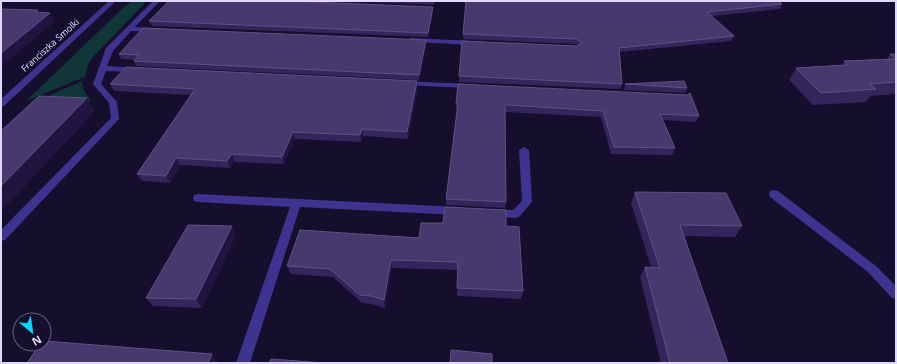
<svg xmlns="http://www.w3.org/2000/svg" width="897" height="364" font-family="'Open Sans',sans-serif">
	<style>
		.green { fill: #103637 }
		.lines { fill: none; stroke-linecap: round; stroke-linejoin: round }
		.minor { fill: #3e3490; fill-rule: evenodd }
		.wall { fill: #34265b }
		.shaded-wall { fill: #201441 }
		.building { fill: #46396d; stroke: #5e5284 }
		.labels { text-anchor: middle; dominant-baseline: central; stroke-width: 3.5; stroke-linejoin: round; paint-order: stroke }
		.far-street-label { font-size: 9px; fill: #e0d9ff; stroke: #150e2c }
	</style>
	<rect width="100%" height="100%" fill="#150e2c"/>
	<path class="green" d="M132 1H140L145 3 93 57 88 64 85 77 26 101 125 6Z
		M82 81 83 89 91 101 44 98Z"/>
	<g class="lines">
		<path class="minor" d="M109 1H116L4 106 1 107V99Z
			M153 1H160L135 27 155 28H158V32L131 31 113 51 107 66 137 68 141 70 137 72 106 71 101 84 117 102 119 119 5 240 1 241V230L111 118 109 103 93 84 106 48Z
			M410 38 475 41 479 43 475 45 413 42 409 40Z
			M401 81 470 84 474 86 470 88 404 85 400 83Z
			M524 147 529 150 532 202 519 217 515 218 489 216 488 213 489 210H513L522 201 519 150Z
			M774 190 778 191 876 266 896 286V299L892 298 868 272 770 197 769 194 770 191Z
			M198 194 457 207 461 208 462 211 461 214 457 215 300 207 250 363H236L290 207 198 202 194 201 193 198 194 195Z"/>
	</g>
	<path class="wall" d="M345 1H435L434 5Z
		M782 4 780 9 712 16 734 36 731 41 620 52 622 84 621 89 459 82V76L578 45 576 44 463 39V34Z
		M433 7V11L428 37 152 26 149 21Z
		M426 40V44L419 80 136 66 134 61V60L121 59 119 54Z
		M890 54H896V94L870 96 866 102 813 105 789 80 796 68 842 65 844 61 887 59Z
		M417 81 418 88 408 139 363 136 361 142 295 139 284 164 235 162 230 168 180 165 170 183 142 181 137 174 191 95 114 91 110 84Z
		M625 84 687 88 685 93 624 90Z
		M456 103 699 116 696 122 663 120 675 148 672 155 611 154 601 117 505 112 506 202 505 208 446 205V199L457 109H456Z
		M635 192 742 226 735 237 684 236 728 363H661L640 277 645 267H651L631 203Z
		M232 226 236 235 202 308 153 306 146 298Z
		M506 226 523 291 521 299 457 296 458 270 392 268 385 308 372 304 362 303 333 277 291 274 287 266 419 238Z"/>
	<path class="shaded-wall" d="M433 7V11L428 37V33Z
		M50 13 55 21 1 67V53Z
		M426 40V44L419 80V75Z
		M417 81 418 88 408 139 407 132Z
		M87 98 95 111 1 212V186Z
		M362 129 363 136 361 142 360 135Z
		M293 132 295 139 284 164 282 157Z
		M232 154 235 162 230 168 227 161Z
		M176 158 180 165 170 183 166 176Z
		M232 226 236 235 202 308 196 299Z
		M391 260 392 268 385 308 384 300Z
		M212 354 218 362 217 363H208Z"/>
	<path class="building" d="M169 1H287L433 7 428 33 149 21Z
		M466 1H779L782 4 707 12 734 36 619 48 622 84 459 76 462 41 577 46 582 43 577 39 463 34Z
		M1 9 38 10 35 12 50 13 1 53Z
		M143 28 426 40 419 75 134 61 139 55 119 54Z
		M890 54H896V59Z
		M895 59H896V82L870 84 876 89 821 93 796 68 848 65 844 61Z
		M126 67 417 81 407 132 362 129 360 135 293 132 282 157 232 154 227 161 176 158 166 176 137 174 195 89 110 84Z
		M684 81 687 88 625 84Z
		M458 84 687 95 690 93 699 116 660 114 675 148 614 147 603 111 505 105 506 202 446 199 458 103H456Z
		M39 96 87 98 1 186V131Z
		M635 192 726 193 742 226 680 225 728 363H670L645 267 660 268Z
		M445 207 506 210V226L519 227 523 291 457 288 458 262 391 260 384 300 371 296 360 295 330 269 287 266 300 230 419 238 421 223H443Z
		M188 225 232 226 196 299 146 298Z
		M44 341 212 354 208 363H27L40 344H44Z
		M451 350 492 354V363H450Z
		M271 359 325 363H269Z"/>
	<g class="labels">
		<g class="far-street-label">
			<text transform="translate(50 45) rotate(-42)">Franciszka Smolki</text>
		</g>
	</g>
	<rect width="897" height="364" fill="none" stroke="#e0d9ff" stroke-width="4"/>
	<g transform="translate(32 332) rotate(151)"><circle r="19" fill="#150e2c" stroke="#665f80"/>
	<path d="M0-3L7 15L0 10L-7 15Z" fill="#05d5ff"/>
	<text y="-6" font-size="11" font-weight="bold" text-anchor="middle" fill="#e0d9ff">N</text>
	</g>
</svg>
